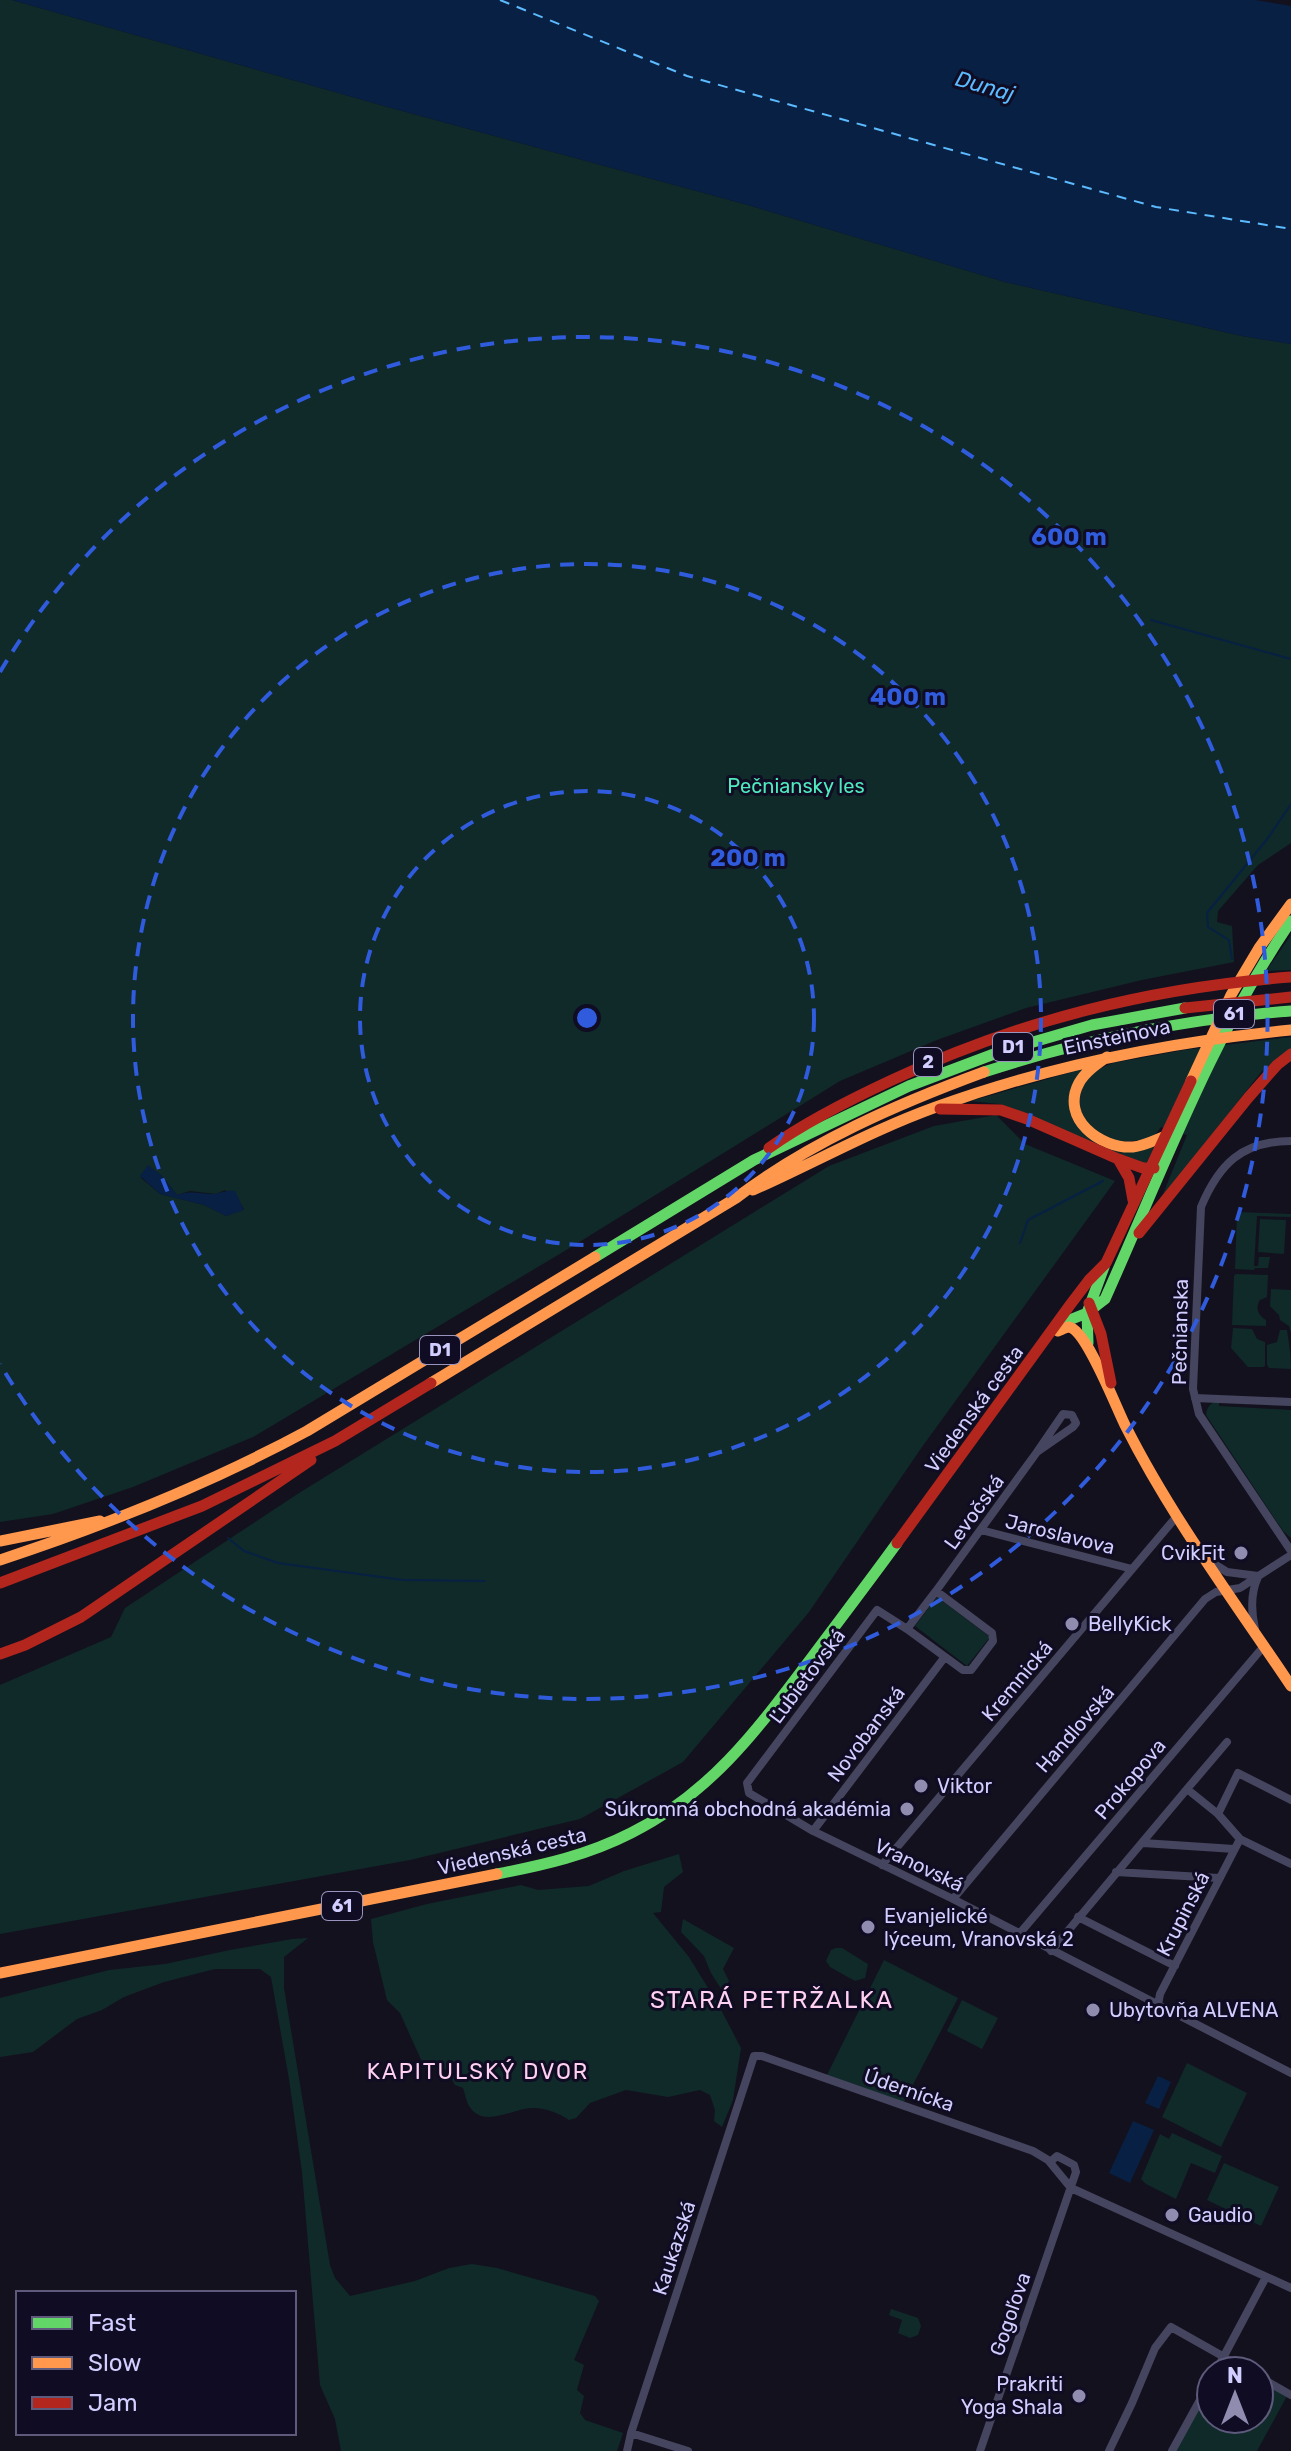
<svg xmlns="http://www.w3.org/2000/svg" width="1291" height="2451" font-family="Rubik,sans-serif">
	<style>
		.green { fill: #0f2a29; fill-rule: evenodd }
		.water { fill: #082043 }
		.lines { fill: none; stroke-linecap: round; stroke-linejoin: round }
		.stream { stroke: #082043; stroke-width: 2 }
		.ferry { stroke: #5cbaff; stroke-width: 2; stroke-dasharray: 10 8; stroke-linecap: butt }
		.street { stroke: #45455f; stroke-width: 8 }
		.fast { stroke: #63d668; stroke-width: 11 }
		.slow { stroke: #ff974d; stroke-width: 11 }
		.jam { stroke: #b3261e; stroke-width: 11 }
		.ring { fill: none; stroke: #2f5bdc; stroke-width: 4; stroke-dasharray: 14 10 }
		.poi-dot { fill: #8f8cb0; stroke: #0f0c23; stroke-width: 3 }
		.labels { text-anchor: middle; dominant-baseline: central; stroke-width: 6; stroke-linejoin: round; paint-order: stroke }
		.shield { fill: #0f0c23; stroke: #9894bd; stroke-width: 2 }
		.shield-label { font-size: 18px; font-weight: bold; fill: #d2ceff }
		.park-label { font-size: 20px; fill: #4feabd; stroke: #0f0c23 }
		.street-label { font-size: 20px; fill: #d2ceff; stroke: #0f0c23 }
		.poi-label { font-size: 20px; fill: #d2ceff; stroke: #0f0c23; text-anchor: start }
		.water-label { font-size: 22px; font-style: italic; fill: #5cbaff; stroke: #0f0c23 }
		.neighbourhood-label { font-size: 22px; letter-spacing: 2px; fill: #ffd0f0; stroke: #0f0c23 }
		.quarter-label { font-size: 24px; letter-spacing: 2px; fill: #ffd0f0; stroke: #0f0c23 }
		.centre { fill: #2f5bdc; stroke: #0f0c23; stroke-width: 4 }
		.ring-label { font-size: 24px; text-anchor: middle; font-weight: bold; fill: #2f5bdc; stroke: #0f0c23; stroke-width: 6; stroke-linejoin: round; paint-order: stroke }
	</style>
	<rect width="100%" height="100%" fill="#13111e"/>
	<path class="green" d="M0 0H12L384 106 748 205 1005 282 1242 336 1291 344V843L1258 865 1218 911 1217 922 1232 926 1234 962 1142 980 1026 1008 937 1040 840 1081 568 1249 253 1437 133 1487 53 1514 0 1522ZM161 1175 177 1195 190 1191 216 1194 225 1190 239 1201 244 1209 226 1216 204 1205 160 1194 140 1177Z
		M1291 935V970L1266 971Z
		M1291 1037V1050L1262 1071 1161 1199 1187 1135 1161 1127 1154 1136 1144 1140 1119 1142 1091 1130 1077 1108 1084 1081 1096 1070 1113 1063 1184 1050Z
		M1086 1068 1070 1090 1092 1140 1155 1145 1145 1166 1015 1109 999 1104 971 1101Z
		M996 1115 1025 1144 1115 1181 922 1447 809 1612 683 1762 580 1819 410 1860 0 1934V1685L111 1637 125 1608 299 1493 829 1166 934 1126Z
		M1237 1212 1291 1214V1217L1257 1216 1254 1266H1258L1259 1257H1270L1268 1268H1255L1254 1270 1235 1269Z
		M1260 1219 1286 1220 1284 1254 1258 1252Z
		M1236 1274 1268 1275 1267 1297 1260 1300C1255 1308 1258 1315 1266 1320V1326L1232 1325 1234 1276Z
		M1271 1289 1291 1290V1333L1289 1326 1280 1320 1279 1315 1270 1306Z
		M1233 1328 1252 1329 1257 1339 1265 1342V1366L1263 1367H1248L1231 1348Z
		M1280 1330H1287C1289 1344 1291 1355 1291 1369L1269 1368 1267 1365V1345L1277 1342Z
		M1219 1400V1406L1291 1410V1538L1283 1531 1206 1415C1207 1406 1211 1403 1219 1400Z
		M937 1597 990 1637 967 1666 915 1626Z
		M679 1854 683 1872 664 1887 661 1912 653 1913 689 1957 718 2004 741 2048 733 2100 722 2127 714 2121 715 2110 710 2095 700 2090 668 2097 626 2090 590 2103 576 2118 569 2120C559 2113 546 2108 534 2108 514 2107 484 2130 469 2106 466 2101 465 2093 463 2088L455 2085 447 2070 423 2064 400 2013 387 2000 373 1942 371 1919 427 1904 521 1885 538 1890 589 1886 624 1871Z
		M683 1919 734 1948 723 1969 729 1981 723 1992 711 1973 704 1956 681 1932Z
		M308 1938 284 1957V1988L330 2265 335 2278 350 2296 415 2281 449 2268 472 2264 497 2268 595 2296 599 2301 574 2360 584 2365 577 2390 584 2396 580 2413 585 2420 623 2433 617 2451H341L335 2419 320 2385 302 2172 289 2079 271 1977 260 1969H215L164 1982 124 1997 102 2010 77 2019 33 2052 0 2057V1998L109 1970 165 1964 230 1950 292 1939Z
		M836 1948H842L868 1964 865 1978 855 1981 830 1967 826 1961 831 1950Z
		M884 1960 958 1998 904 2102 827 2075Z
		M962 2000 998 2018 982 2049 947 2031Z
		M1187 2063 1247 2093 1221 2147 1162 2117Z
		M1172 2133 1222 2156 1215 2173 1191 2163 1176 2199 1146 2184 1141 2179 1160 2134 1169 2139Z
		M1224 2163 1279 2187 1261 2226 1207 2200Z
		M891 2309 918 2318 921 2326 918 2335 910 2338 898 2333 902 2320 889 2315Z
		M1259 2380 1287 2396 1257 2451H1173L1211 2381V2419H1259Z"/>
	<path class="water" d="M12 0H1255L1291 6V344L1242 336 1005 282 748 205 384 106Z
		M148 1165 161 1175 177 1195C192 1190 199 1194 214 1194 221 1193 226 1190 235 1191L244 1210 226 1216 204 1205 160 1194 140 1176Z
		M1158 2076 1171 2082 1159 2109 1145 2103Z
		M1133 2121 1154 2130 1130 2183 1109 2173Z"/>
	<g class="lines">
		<path class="stream" d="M1151 620 1291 659
			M1232 959 1229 940 1208 927 1207 913 1268 838 1291 804
			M1020 1243 1028 1220 1103 1181
			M228 1538 244 1551 278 1563 403 1580 485 1581"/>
		<path class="ferry" d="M500 0 687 76 1156 207 1291 229"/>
		<path class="street" d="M1291 1141C1242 1141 1219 1164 1201 1207L1193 1389 1199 1414 1291 1551
			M1195 1398 1291 1402
			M981 1530 1132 1569
			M1211 1562 1227 1572 1258 1576
			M936 1591 1037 1452 1063 1414 1072 1415 1076 1423 1073 1427 1037 1452
			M936 1591 992 1633 993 1641 971 1670H963L907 1629Z
			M907 1629 877 1610 747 1783 749 1793 813 1831 953 1899 1291 2073
			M1255 1629C1251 1611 1250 1594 1258 1577
			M1187 1789 1227 1742
			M1218 1814 1238 1773 1291 1800
			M813 1831 944 1658
			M1143 1843 1234 1849
			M882 1865 1177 1516
			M1116 1872 1219 1878
			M953 1899 1205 1599 1216 1592 1240 1588 1291 1555
			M1078 1917 1175 1966
			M1020 1933 1264 1646
			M1051 1951 1187 1789 1218 1814 1240 1839 1291 1864
			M1158 2005 1160 1994 1240 1839
			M1216 2371 1266 2277
			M1259 2377 1291 2395
			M631 2433 688 2451
			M627 2451 631 2433 754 2056H762L1033 2151 1048 2160 1071 2188 1291 2288
			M980 2451 1076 2172 1074 2165 1057 2156 1050 2162
			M1109 2451 1132 2403 1155 2348 1171 2327 1249 2371
			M1172 2451 1211 2380"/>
		<path class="fast" d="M984 1072C1085 1039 1185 1019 1291 1011
			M595 1257 754 1160 909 1086 1002 1051 1092 1025 1185 1008
			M1060 1328 1067 1321 1087 1313 1105 1299C1162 1172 1212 1036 1291 921
			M1088 1343 1087 1313 1104 1267
			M497 1874C544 1865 588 1855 631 1833 711 1793 757 1730 809 1661 838 1622 868 1583 897 1543"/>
		<path class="slow" d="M1107 1057C1097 1064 1085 1072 1079 1083 1060 1118 1100 1149 1133 1147 1143 1146 1153 1141 1163 1137
			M1191 1081 1231 995 1259 948 1291 904
			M753 1190C814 1163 872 1130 936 1107 1051 1065 1169 1042 1291 1030
			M1058 1331C1061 1330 1066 1327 1069 1327 1087 1330 1117 1410 1126 1427 1172 1518 1234 1601 1291 1686
			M431 1383 736 1198C810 1142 897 1104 984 1072
			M0 1541 100 1521
			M0 1560C106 1525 209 1484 307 1431L595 1257
			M0 1973 497 1874"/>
		<path class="jam" d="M1185 1008 1291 997
			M940 1109 1001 1110 1027 1119 1118 1159 1143 1168H1154
			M769 1148C807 1121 849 1100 892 1080 1021 1020 1149 988 1291 977
			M1118 1159 1129 1178 1133 1200
			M1139 1233 1248 1098 1277 1065 1291 1054
			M1089 1303 1101 1334 1111 1383
			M897 1543 1070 1305 1089 1280 1106 1263 1191 1081
			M0 1583 202 1506 335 1441 431 1383
			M0 1654 25 1645 81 1617 311 1460"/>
	</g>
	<g class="ring">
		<circle cx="587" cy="1018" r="227"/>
		<circle cx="587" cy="1018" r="454"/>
		<path d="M0 672A681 681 0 1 1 0 1364"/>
	</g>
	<g class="poi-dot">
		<circle cx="1241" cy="1553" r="8"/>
		<circle cx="1072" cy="1624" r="8"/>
		<circle cx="921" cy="1786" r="8"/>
		<circle cx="907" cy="1809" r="8"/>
		<circle cx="868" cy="1927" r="8"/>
		<circle cx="1093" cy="2010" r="8"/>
		<circle cx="1172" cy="2215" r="8"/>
		<circle cx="1079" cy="2396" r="8"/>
	</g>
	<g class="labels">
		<g class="shield">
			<rect x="1214" y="1000" width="40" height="28" rx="6"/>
			<rect x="993" y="1033" width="40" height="28" rx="6"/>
			<rect x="914" y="1048" width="28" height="28" rx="6"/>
			<rect x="420" y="1336" width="40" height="28" rx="6"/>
			<rect x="322" y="1892" width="40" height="28" rx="6"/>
		</g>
		<g class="shield-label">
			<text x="1234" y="1014">61</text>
			<text x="1013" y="1047">D1</text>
			<text x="928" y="1062">2</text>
			<text x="440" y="1350">D1</text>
			<text x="342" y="1906">61</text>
		</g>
		<g class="park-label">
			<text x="796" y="786">Pečniansky les</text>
		</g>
		<g class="street-label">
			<text transform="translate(1117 1037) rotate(-12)">Einsteinova</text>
			<text transform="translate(1180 1332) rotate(-89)">Pečnianska</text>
			<text transform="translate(974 1409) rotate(-54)">Viedenská cesta</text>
			<text transform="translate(974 1512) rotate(-54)">Levočská</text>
			<text transform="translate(1060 1534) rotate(14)">Jaroslavova</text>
			<text transform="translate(807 1676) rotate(-53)">Ľubietovská</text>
			<text transform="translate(1017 1681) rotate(-50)">Kremnická</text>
			<text transform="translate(1075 1729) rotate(-49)">Handlovská</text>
			<text transform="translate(866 1734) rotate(-53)">Novobanská</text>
			<text transform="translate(1130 1779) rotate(-50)">Prokopova</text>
			<text transform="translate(512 1851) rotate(-13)">Viedenská cesta</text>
			<text transform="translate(919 1865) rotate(26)">Vranovská</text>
			<text transform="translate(1183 1914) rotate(-63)">Krupinská</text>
			<text transform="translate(909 2090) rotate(19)">Údernícka</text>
			<text transform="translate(674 2248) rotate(-72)">Kaukazská</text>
			<text transform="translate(1010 2314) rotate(-71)">Gogoľova</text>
		</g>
		<g class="poi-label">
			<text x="1225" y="1553" text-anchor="end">CvikFit</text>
			<text x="1088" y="1624">BellyKick</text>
			<text x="937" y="1786">Viktor</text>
			<text x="891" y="1809" text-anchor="end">Súkromná obchodná akadémia</text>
			<text x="884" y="1916">Evanjelické<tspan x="884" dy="23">lýceum, Vranovská 2</tspan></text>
			<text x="1109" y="2010">Ubytovňa ALVENA</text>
			<text x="1188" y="2215">Gaudio</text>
			<text x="1063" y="2384" text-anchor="end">Prakriti<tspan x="1063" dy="23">Yoga Shala</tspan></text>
		</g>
		<g class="water-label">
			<text transform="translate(985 86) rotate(16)">Dunaj</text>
		</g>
		<g class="neighbourhood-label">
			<text x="478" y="2071">KAPITULSKÝ DVOR</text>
		</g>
		<g class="quarter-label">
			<text x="772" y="2000">STARÁ PETRŽALKA</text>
		</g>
	</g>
	<circle cx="587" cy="1018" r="12" class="centre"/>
	<g class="ring-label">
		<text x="1069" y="545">600 m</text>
		<text x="908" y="705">400 m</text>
		<text x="748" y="866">200 m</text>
	</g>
	<rect x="16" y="2291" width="280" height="144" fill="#0f0c23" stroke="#5d5a7b" stroke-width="2"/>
	<rect x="32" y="2317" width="40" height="12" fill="#63d668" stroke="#5d5a7b" stroke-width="2"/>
	<text x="88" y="2331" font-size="24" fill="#d2ceff">Fast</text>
	<rect x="32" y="2357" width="40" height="12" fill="#ff974d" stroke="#5d5a7b" stroke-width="2"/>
	<text x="88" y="2371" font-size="24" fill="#d2ceff">Slow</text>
	<rect x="32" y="2397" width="40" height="12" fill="#b3261e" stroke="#5d5a7b" stroke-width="2"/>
	<text x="88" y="2411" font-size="24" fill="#d2ceff">Jam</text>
	<g transform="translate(1235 2395)"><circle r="38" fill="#0f0c23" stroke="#5d5a7b" stroke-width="2"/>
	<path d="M0-6L14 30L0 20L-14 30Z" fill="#8f8cb0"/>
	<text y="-12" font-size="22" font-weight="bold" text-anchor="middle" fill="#d2ceff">N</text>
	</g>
</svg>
